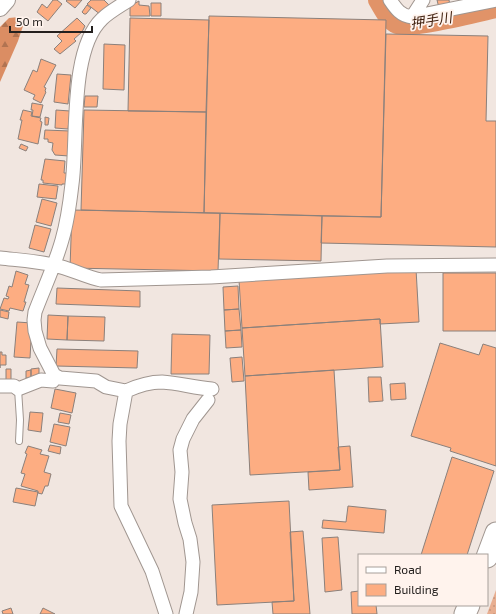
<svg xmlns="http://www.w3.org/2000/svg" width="496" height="614" font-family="'Exo 2','Noto Sans JP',sans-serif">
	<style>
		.grass { fill: url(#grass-dots) }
		.forest { fill: url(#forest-firs) }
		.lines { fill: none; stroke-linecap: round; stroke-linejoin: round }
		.river { stroke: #e19368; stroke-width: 20 }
		.building { fill: #fdad82; stroke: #8b807b }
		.service-casing { stroke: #a09690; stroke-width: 8 }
		.minor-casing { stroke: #a09690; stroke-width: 15 }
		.tertiary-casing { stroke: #a09690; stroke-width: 18 }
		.trunk-casing { stroke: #a09690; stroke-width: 23 }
		.service { stroke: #fff; stroke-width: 6 }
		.minor { stroke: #fff; stroke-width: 13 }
		.tertiary { stroke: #fff; stroke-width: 16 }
		.trunk { stroke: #fff; stroke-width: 21 }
		.labels { text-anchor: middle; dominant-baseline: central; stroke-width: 3.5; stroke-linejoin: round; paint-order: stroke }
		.water-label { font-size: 14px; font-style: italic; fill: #41210f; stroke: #fff3ed }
	</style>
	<defs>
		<pattern id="grass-dots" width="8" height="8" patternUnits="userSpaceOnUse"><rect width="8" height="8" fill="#e8ae90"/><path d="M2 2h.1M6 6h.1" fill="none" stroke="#c7957c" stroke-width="1.8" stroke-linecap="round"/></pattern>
		<pattern id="forest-firs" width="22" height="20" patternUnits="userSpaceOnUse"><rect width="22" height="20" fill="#db8d63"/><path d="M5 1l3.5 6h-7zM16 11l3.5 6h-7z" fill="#b17351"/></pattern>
	</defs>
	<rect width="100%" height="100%" fill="#f1e6e0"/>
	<path class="grass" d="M496 590V614H487Z"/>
	<path class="forest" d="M19 17 24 23 18 41 0 82V27L9 18Z"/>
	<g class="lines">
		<path class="river" d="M378 0C383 8 389 21 397 24 412 29 478 12 496 8"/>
	</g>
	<path class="building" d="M53 0H57L62 4 48 21 37 12 42 4 47 8Z
		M67 0H82L75 8 66 1Z
		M91 0H104L111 7 101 15 87 4Z
		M437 0H449L450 5 439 8Z
		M139 1V5L149 6 150 16H130V6Z
		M151 3H161V16H151Z
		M87 5 91 8 86 14H84L82 12Z
		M209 16 386 20 381 217 204 213Z
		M77 18 85 26 82 32 74 39 76 41 60 54 54 49 62 41 57 36Z
		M130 18 209 20 206 112 128 111Z
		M386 34 488 36 486 121H496V247L321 243 322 216 381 217Z
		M104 44 125 45 124 90 103 89Z
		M41 59 56 65 44 87 46 88 45 91 46 92 41 103 33 99 35 95 24 90 33 70 37 72Z
		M57 74 71 75 68 104 54 102Z
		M85 96H98L97 107H84Z
		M32 103 43 105 40 117 32 116 33 110H31Z
		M23 110 32 112 31 116 41 118 40 121 42 122 38 144 18 139 22 120H20Z
		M56 110 70 111 68 129 55 128Z
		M84 110 206 112 204 213 81 210Z
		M45 117 49 118 48 125H45Z
		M45 130 70 131 69 156 55 155 52 150 53 143 48 142V139H44Z
		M21 144 28 147 26 151 19 148Z
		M45 159 65 161 64 173H67L66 184H62V185L43 183V180H41Z
		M39 184 58 186 56 199 37 197Z
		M42 199 57 203 51 226 36 222Z
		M72 210 220 213 218 271 70 268Z
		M220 213 322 216 321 261 219 259Z
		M35 225 51 229 44 252 29 248Z
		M416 269 419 322 380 324V319L242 328 239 280Z
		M16 271 28 275 25 284 29 285 24 302H26L23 311 10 308 9 311 0 309 4 298 8 299 9 297 6 296 9 286 12 287Z
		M443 273H496V331H443Z
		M238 286 239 309 224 310 223 287Z
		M57 288 140 291V307L56 304Z
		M239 309 241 330 225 331 224 310Z
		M0 310 9 312 8 319 0 317Z
		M48 315 68 316 67 340 47 339Z
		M68 316 105 317 104 341 67 340Z
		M380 319 383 367 245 376 242 328Z
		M17 322 32 323 30 358 14 357Z
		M241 330 242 347 226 348 225 331Z
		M172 334 210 335 209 374H171Z
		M440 343 479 355 483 344 496 348V466L450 451 451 448 411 436Z
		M57 349 138 351 137 368 56 366Z
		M0 352H2V355H6V365H0V368Z
		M242 357 244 381 232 382 230 358Z
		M39 368V376L31 377V369Z
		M6 369H11V381H6Z
		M31 370V378H26V371Z
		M334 370 340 470 250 475 245 376Z
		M368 377H381L383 401 369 402Z
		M405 383 406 399 391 400 390 384Z
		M55 389 76 393 72 413 51 408Z
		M30 412 43 413 41 432 28 430Z
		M60 413 71 415 69 424 58 422Z
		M54 424 70 427 66 446 50 442Z
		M50 445 61 447 60 454 48 451Z
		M28 446 42 450 40 454 49 456 44 472 51 474 48 486H45L42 494 38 493V491L21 486 25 474 21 473 27 454 25 453Z
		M350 446 353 487 309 490 308 472 340 470 338 447Z
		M452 457 494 471 467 555H421Z
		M16 488 38 492 35 506 13 502Z
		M289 501 294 601 217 605 212 505Z
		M348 506 386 510 384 533 322 528 323 520 346 522Z
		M303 531 310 614H273L272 602 294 601 290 532Z
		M338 537 342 590 325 592 322 538Z
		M359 591V605H376L377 614H352L351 592Z
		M11 608 13 614H3L2 611Z
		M43 608 55 614H40Z"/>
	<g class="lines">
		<defs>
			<path id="service" d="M18 389 20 420 19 441"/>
			<path id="minor" d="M129 0C120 6 109 12 102 19 69 50 78 141 72 184 70 202 67 223 62 240 55 265 44 288 35 312L34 320 35 331 40 348 54 375 60 378 96 381 106 387 126 391 120 424 119 441 121 506 152 571 166 614
				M390 0C396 9 401 16 412 17L496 0
				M412 17 423 0
				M0 258C18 260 36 261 53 265 70 268 85 277 101 280L211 277 387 266 496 265
				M0 386H14L18 389 41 380 53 381 54 375
				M126 391C137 386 150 382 162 382 179 383 195 388 212 389
				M186 614 191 592 193 562 190 539 185 523 180 499 182 472 180 450 183 439 193 419 208 400"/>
			<path id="tertiary" d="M0 8 7 0"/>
			<path id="trunk" d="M487 557 496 533
				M465 614 469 605"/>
		</defs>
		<use href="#service" class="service-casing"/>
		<use href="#minor" class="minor-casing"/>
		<use href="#tertiary" class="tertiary-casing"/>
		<use href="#trunk" class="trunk-casing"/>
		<use href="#service" class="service"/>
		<use href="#minor" class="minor"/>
		<use href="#tertiary" class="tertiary"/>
		<use href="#trunk" class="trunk"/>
	</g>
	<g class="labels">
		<g class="water-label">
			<text transform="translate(431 20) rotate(-9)">押手川</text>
		</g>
	</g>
	<rect x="358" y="554" width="130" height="52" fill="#fff3ed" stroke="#a79f9a"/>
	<rect x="366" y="567" width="20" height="6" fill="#ffffff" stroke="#a79f9a"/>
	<text x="394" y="574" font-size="12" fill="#24201e">Road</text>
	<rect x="366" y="584" width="20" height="12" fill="#fdad82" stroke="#a79f9a"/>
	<text x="394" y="594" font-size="12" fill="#24201e">Building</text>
	<path d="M10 26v6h82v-6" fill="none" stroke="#24201e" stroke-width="2"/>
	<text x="16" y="26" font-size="12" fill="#24201e" stroke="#fff3ed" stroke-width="3" paint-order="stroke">50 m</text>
</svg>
